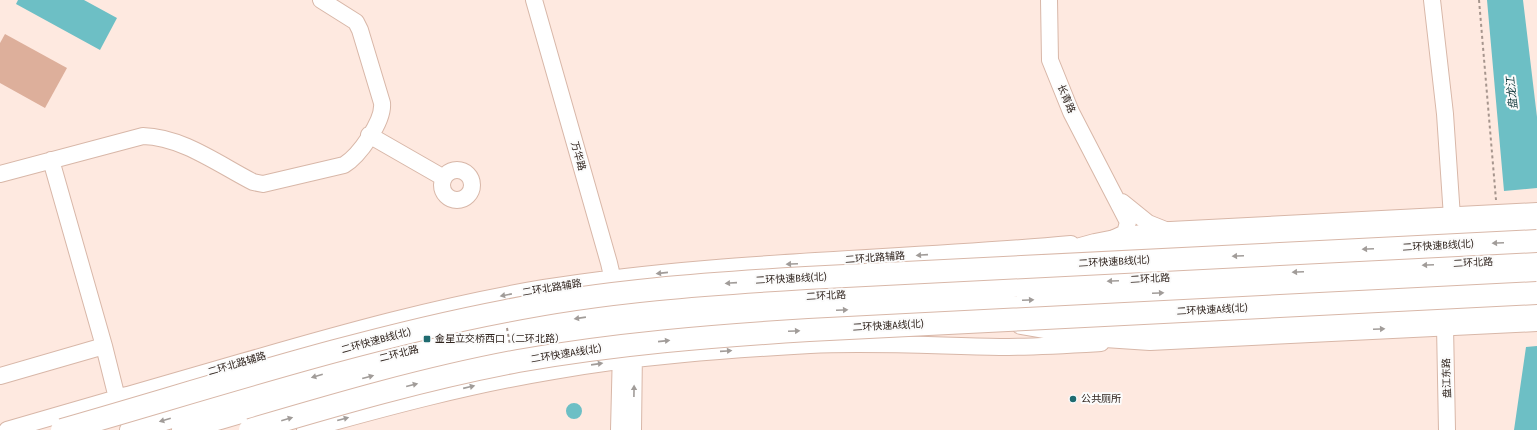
<svg xmlns="http://www.w3.org/2000/svg" width="1537" height="430" font-family="'Fira Sans Condensed','Noto Sans SC',sans-serif">
	<style>
		.green { fill: #ddaf9b }
		.water { fill: #6dbfc5 }
		.lines { fill: none; stroke-linecap: round; stroke-linejoin: round }
		.minor-casing { stroke: #d8b7a8; stroke-width: 18 }
		.major-casing { stroke: #d8b7a8; stroke-width: 22 }
		.highway-casing { stroke: #d8b7a8; stroke-width: 24 }
		.path { stroke: #a6958d; stroke-width: 2; stroke-dasharray: 3 3; stroke-linecap: butt }
		.minor { stroke: #fff; stroke-width: 16 }
		.major { stroke: #fff; stroke-width: 20 }
		.highway { stroke: #fff; stroke-width: 22 }
		.highway-bridge-casing { stroke: #d8b7a8; stroke-width: 24; stroke-linecap: butt }
		.path-bridge { stroke: #a6958d; stroke-width: 2; stroke-dasharray: 3 3; stroke-linecap: butt }
		.highway-bridge { stroke: #fff; stroke-width: 22 }
		.oneway { fill: #a19c99 }
		.poi-dot { fill: #1f6b70; stroke: #fbfbfb; stroke-width: 1.5 }
		.labels { text-anchor: middle; dominant-baseline: central; stroke-width: 4; stroke-linejoin: round; paint-order: stroke }
		.street-label { font-size: 10px; fill: #2f231d; stroke: #fbfbfb }
		.poi-label { font-size: 10px; fill: #2f231d; stroke: #fbfbfb; text-anchor: start }
		.water-label { font-size: 11px; font-style: italic; fill: #10383b; stroke: #fbfbfb }
	</style>
	<rect width="100%" height="100%" fill="#fee9e0"/>
	<path class="green" d="M5 34 67 68 45 108 0 83V43Z"/>
	<path class="water" d="M18 0H84L117 18 100 50 16 4Z
		M1487 0H1523L1537 117V188L1504 191Z
		M1537 346V430H1514L1526 347Z
		M566 411a8 8 0 1 1 16 0a8 8 0 1 1-16 0Z"/>
	<g class="lines">
		<defs>
			<path id="minor" d="M534 0 609 263 615 289
				M1049 0 1050 60 1071 112 1128 222 1125 233 1110 240
				M1432 0 1445 114 1452 217
				M369 135 444 178
				M51 160 104 346 117 398
				M442 185a15 15 0 1 1 30 0a15 15 0 1 1-30 0Z
				M0 174 143 136C182 137 218 164 253 182L263 184 344 165C359 156 384 121 382 103L360 30 356 22 321 0
				M1122 202 1148 223 1168 231
				M1445 326 1447 430
				M0 376 104 346
				M7 430C85 407 164 385 242 362 342 333 442 305 544 288 718 260 896 260 1071 244
				M305 430C387 407 469 385 553 371 638 356 724 350 810 345 873 342 937 346 1000 347 1034 347 1067 345 1101 343
				M619 430 621 350
				M633 430 634 350"/>
			<path id="major" d="M1030 262 1095 244 1151 233 1537 213
				M1021 324 1090 336 1150 340 1537 321
				M117 398 140 397 163 399
				M130 430C256 394 381 354 510 329 608 310 708 303 808 297L1537 259
				M182 430C303 395 424 358 548 337 689 313 832 310 974 303 1161 293 1349 284 1537 274"/>
			<path id="highway" d="M1106 247 1537 225
				M1109 330 1537 308"/>
		</defs>
		<use href="#minor" class="minor-casing"/>
		<use href="#major" class="major-casing"/>
		<use href="#highway" class="highway-casing"/>
		<path class="path" d="M1479 0 1496 200"/>
		<use href="#minor" class="minor"/>
		<use href="#major" class="major"/>
		<use href="#highway" class="highway"/>
		<defs>
			<path id="highway-bridge" d="M62 430C209 388 355 340 506 311 605 291 706 284 806 278L1537 241
				M250 430C338 404 427 378 518 361 615 344 712 336 809 330L1537 293"/>
		</defs>
		<use href="#highway-bridge" class="highway-bridge-casing"/>
		<path class="path-bridge" d="M507 328 510 345"/>
		<use href="#highway-bridge" class="highway-bridge"/>
	</g>
	<defs><path id="oneway-solid" d="M-6-.8H1V-3.2L6.5 0L1 3.2V.8H-6Z"/></defs>
	<g class="oneway">
		<use href="#oneway-solid" transform="translate(1498 243) rotate(177)"/>
		<use href="#oneway-solid" transform="translate(1368 249) rotate(177)"/>
		<use href="#oneway-solid" transform="translate(922 255) rotate(176)"/>
		<use href="#oneway-solid" transform="translate(1238 256) rotate(177)"/>
		<use href="#oneway-solid" transform="translate(792 264) rotate(177)"/>
		<use href="#oneway-solid" transform="translate(1428 265) rotate(177)"/>
		<use href="#oneway-solid" transform="translate(1298 272) rotate(177)"/>
		<use href="#oneway-solid" transform="translate(662 273) rotate(174)"/>
		<use href="#oneway-solid" transform="translate(1113 281) rotate(177)"/>
		<use href="#oneway-solid" transform="translate(731 283) rotate(176)"/>
		<use href="#oneway-solid" transform="translate(1158 293) rotate(-3)"/>
		<use href="#oneway-solid" transform="translate(506 295) rotate(169)"/>
		<use href="#oneway-solid" transform="translate(1028 300) rotate(-3)"/>
		<use href="#oneway-solid" transform="translate(842 310) rotate(-3)"/>
		<use href="#oneway-solid" transform="translate(580 318) rotate(172)"/>
		<use href="#oneway-solid" transform="translate(1379 329) rotate(-3)"/>
		<use href="#oneway-solid" transform="translate(794 331) rotate(-3)"/>
		<use href="#oneway-solid" transform="translate(664 341) rotate(-6)"/>
		<use href="#oneway-solid" transform="translate(726 351) rotate(-4)"/>
		<use href="#oneway-solid" transform="translate(597 364) rotate(-8)"/>
		<use href="#oneway-solid" transform="translate(317 376) rotate(164)"/>
		<use href="#oneway-solid" transform="translate(368 377) rotate(-15)"/>
		<use href="#oneway-solid" transform="translate(412 385) rotate(-14)"/>
		<use href="#oneway-solid" transform="translate(469 387) rotate(-13)"/>
		<use href="#oneway-solid" transform="translate(634 391) rotate(-89)"/>
		<use href="#oneway-solid" transform="translate(287 419) rotate(-16)"/>
		<use href="#oneway-solid" transform="translate(343 419) rotate(-15)"/>
		<use href="#oneway-solid" transform="translate(165 420) rotate(164)"/>
	</g>
	<g class="poi-dot">
		<rect x="423" y="335" width="8" height="8" rx="2"/>
		<circle cx="1073" cy="399" r="4"/>
	</g>
	<g class="labels">
		<g class="street-label">
			<text transform="translate(1066 99) rotate(67)">长青路</text>
			<text transform="translate(578 156) rotate(74)">万华路</text>
			<text transform="translate(1438 246) rotate(-3)">二环快速B线(北)</text>
			<text transform="translate(875 258) rotate(-4)">二环北路辅路</text>
			<text transform="translate(1114 262) rotate(-3)">二环快速B线(北)</text>
			<text transform="translate(1473 263) rotate(-3)">二环北路</text>
			<text transform="translate(791 279) rotate(-3)">二环快速B线(北)</text>
			<text transform="translate(1150 279) rotate(-3)">二环北路</text>
			<text transform="translate(552 288) rotate(-9)">二环北路辅路</text>
			<text transform="translate(826 296) rotate(-3)">二环北路</text>
			<text transform="translate(1212 310) rotate(-3)">二环快速A线(北)</text>
			<text transform="translate(888 326) rotate(-3)">二环快速A线(北)</text>
			<text transform="translate(376 341) rotate(-15)">二环快速B线(北)</text>
			<text transform="translate(399 354) rotate(-14)">二环北路</text>
			<text transform="translate(566 354) rotate(-9)">二环快速A线(北)</text>
			<text transform="translate(237 364) rotate(-16)">二环北路辅路</text>
			<text transform="translate(1447 378) rotate(-92)">盘江东路</text>
		</g>
		<g class="poi-label">
			<text x="435" y="339">金星立交桥西口（二环北路）</text>
			<text x="1081" y="399">公共厕所</text>
		</g>
		<g class="water-label">
			<text transform="translate(1512 93) rotate(-96)">盘龙江</text>
		</g>
	</g>
</svg>
